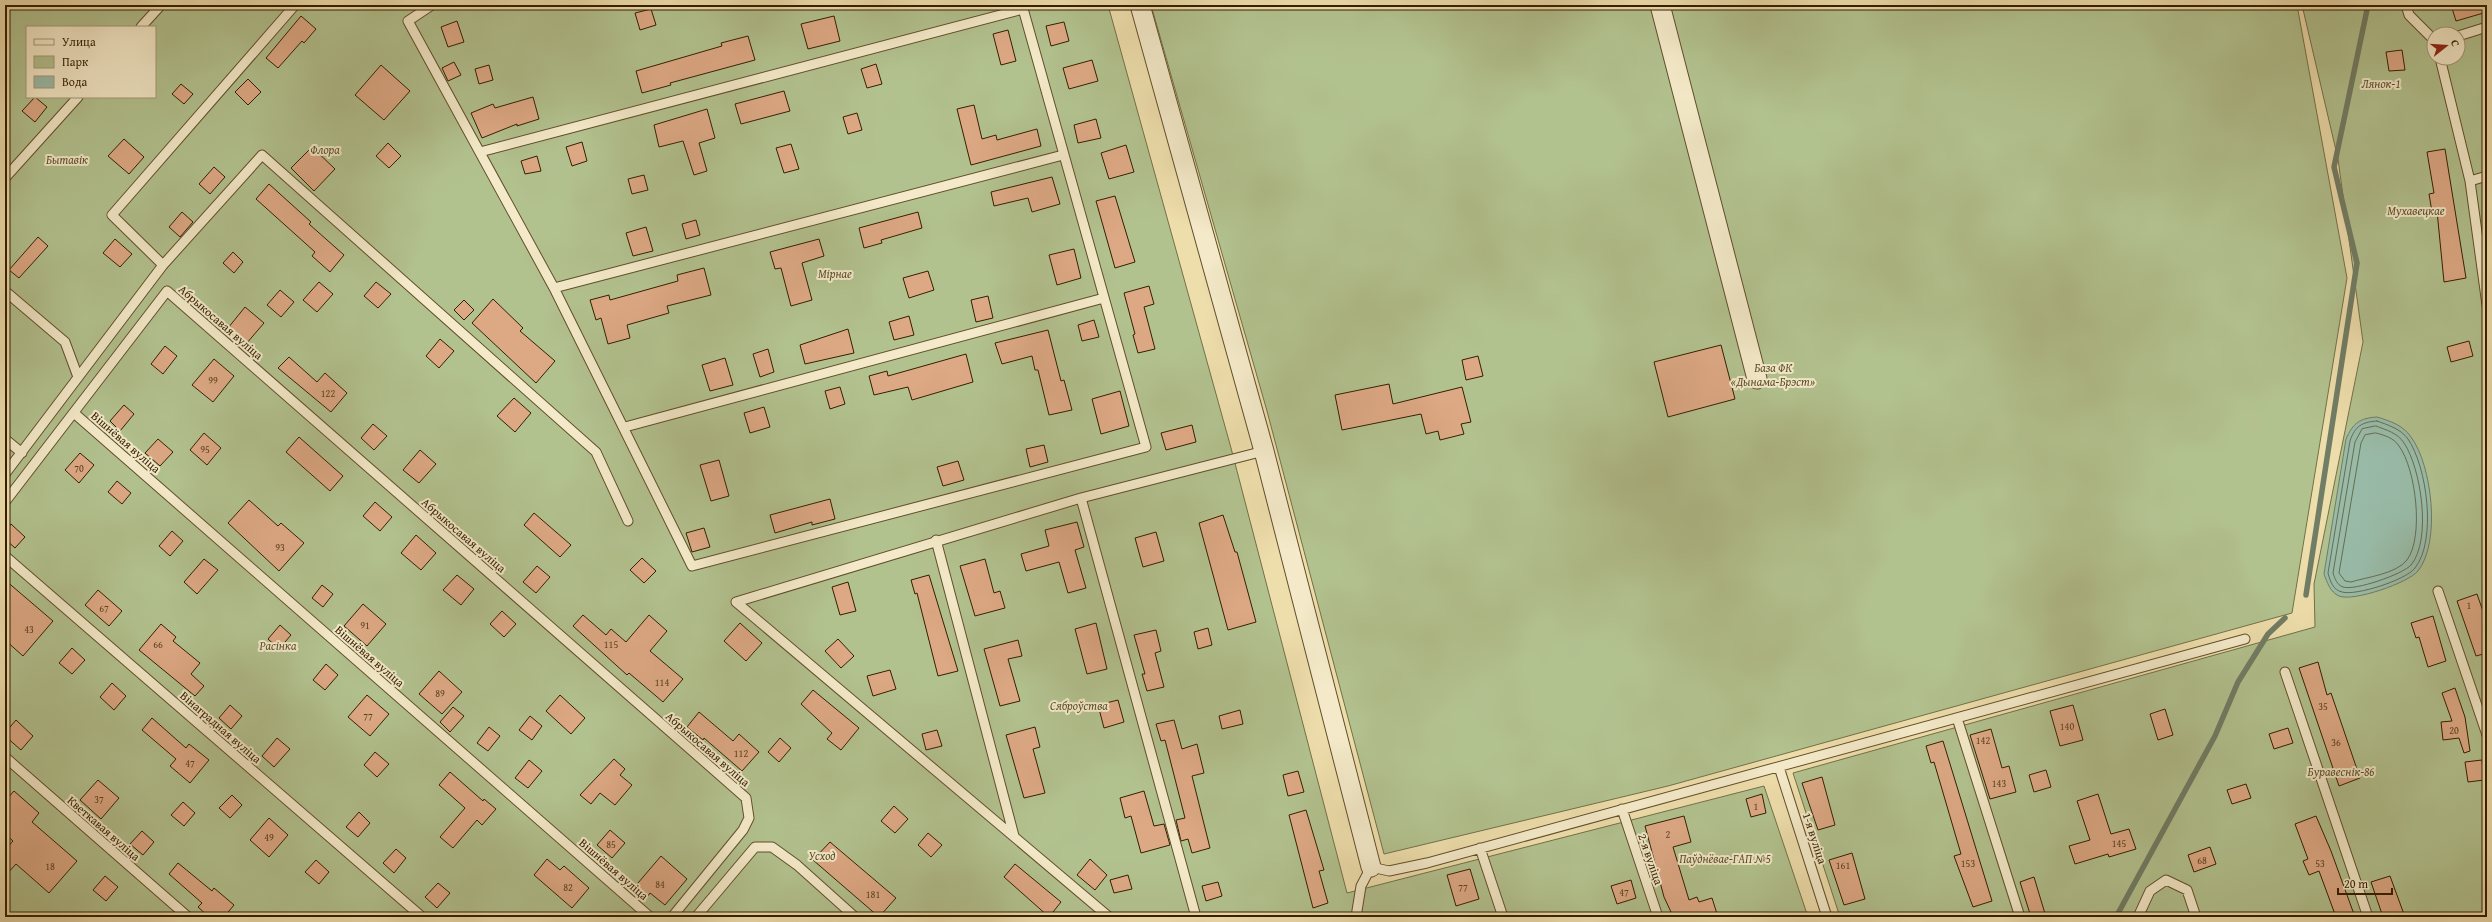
<svg xmlns="http://www.w3.org/2000/svg" width="2492" height="922" font-family="'Gentium Book Plus',serif">
	<style>
		.green { fill: #b2c28f; stroke: #737048; fill-rule: evenodd }
		.water { fill: #99bca9; stroke: #717d65 }
		.lines { fill: none; stroke-linecap: round; stroke-linejoin: round }
		.shore { stroke: #666d54; stroke-width: 1 }
		.stream { stroke: #717d65; stroke-width: 5.5 }
		.building { fill: #dda985; stroke: #341e00 }
		.lane-casing { stroke: #624e2b; stroke-width: 11 }
		.street-casing { stroke: #624e2b; stroke-width: 21 }
		.lane { stroke: #f4eac9; stroke-width: 9 }
		.street { stroke: #f4eac9; stroke-width: 19 }
		.labels { text-anchor: middle; dominant-baseline: central; stroke-width: 4; stroke-linejoin: round; paint-order: stroke }
		.number-label { font-size: 10px; fill: #5e4121 }
		.park-label { font-size: 12px; font-style: italic; fill: #5a4f2b; stroke: #f4eac9 }
		.street-label { font-size: 12px; fill: #341e00; stroke: #f4eac9 }
	</style>
	<rect width="100%" height="100%" fill="#eedeac"/>
	<filter id="stains"><feTurbulence type="fractalNoise" baseFrequency=".005" numOctaves="4"/><feColorMatrix values="0 0 0 0 .2 0 0 0 0 .09 0 0 0 0 .02 0 0 0 .5 -.17"/></filter>
	<radialGradient id="worn" r=".72"><stop offset=".6" stop-color="#630" stop-opacity="0"/><stop offset="1" stop-color="#630" stop-opacity=".3"/></radialGradient>
	<path class="green" d="M5 5H1108L1231 448 1347 893 1764 786 1808 917H5ZM27 27H155V97H27Z
		M1151 5H2297L2347 278 2292 613 1668 786 1384 854 1267 411Z
		M2302 5H2487V917H1840L1793 773 2315 627 2314 584 2363 342 2338 159ZM2434 34H2458V58H2434Z"/>
	<path class="water" d="M2377 417C2390 421 2403 425 2411 437 2432 465 2441 542 2418 571 2408 583 2353 602 2339 596 2330 592 2327 582 2324 574L2346 439C2353 423 2360 418 2377 417Z"/>
	<g class="lines">
		<path class="shore" d="M2377 421C2388 425 2401 429 2408 439 2427 467 2437 540 2415 568 2406 580 2356 596 2342 592 2333 590 2330 581 2328 573L2350 441C2355 426 2362 422 2377 421Z
			M2376 426C2386 430 2398 433 2404 443 2421 468 2432 540 2411 565 2403 574 2355 591 2343 587 2337 585 2335 579 2333 573L2355 442 2362 429Z
			M2376 433C2384 435 2394 438 2399 446 2416 469 2424 537 2407 560 2396 574 2367 577 2351 582L2345 581 2339 573 2361 443 2365 435Z"/>
		<path class="stream" d="M2306 595 2357 263 2334 167 2368 5
			M2116 917 2215 736 2238 682 2268 634 2285 618"/>
	</g>
	<path class="building" d="M2451 5H2487V12L2456 21Z
		M651 9 656 25 640 30 635 13Z
		M301 16 316 29 304 43 302 41 278 68 266 58Z
		M834 16 840 41 808 49 801 24Z
		M457 21 464 42 448 47 441 27Z
		M1064 22 1069 41 1051 46 1046 26Z
		M1008 30 1016 61 1001 65 993 34Z
		M748 36 755 60 670 83 671 85 642 93 636 71 722 46 721 43Z
		M2402 50 2405 70 2389 71 2386 52Z
		M1092 60 1098 81 1069 89 1063 68Z
		M454 62 461 75 448 81 442 68Z
		M876 64 882 84 867 88 861 69Z
		M381 65 410 91 384 120 355 95Z
		M489 65 493 80 479 84 475 69Z
		M248 79 261 92 248 105 235 92Z
		M181 84 193 94 184 104 172 94Z
		M784 91 790 111 741 124 735 104Z
		M35 97 47 107 35 122 22 111Z
		M533 97 539 119 517 126V124L482 138 471 113 493 104 495 108Z
		M974 105 982 139 996 135 997 140 1037 129 1041 146 971 165 957 109Z
		M707 109 715 138 699 143 707 171 694 175 683 141 659 147 654 125Z
		M857 113 862 130 848 134 843 117Z
		M1096 119 1101 138 1078 143 1074 125Z
		M124 139 144 157 129 174 108 156Z
		M582 142 587 161 572 166 566 147Z
		M388 143 401 156 389 168 376 156Z
		M791 144 799 169 784 173 776 148Z
		M1126 145 1134 172 1109 179 1101 153Z
		M312 147 335 169 314 191 291 168Z
		M2445 149 2466 278 2444 282 2437 211 2432 212 2429 194 2434 193 2427 152Z
		M537 156 541 171 525 174 521 161Z
		M214 167 225 177 210 194 199 184Z
		M644 175 648 190 632 194 628 179Z
		M1052 177 1060 204 1032 212 1028 198 994 206 991 192Z
		M269 184 311 222 309 224 344 255 330 272 312 256 315 252 256 199Z
		M1115 196 1135 262 1115 268 1096 201Z
		M182 212 193 222 180 237 169 227Z
		M918 212 922 228 881 240 882 243 864 248 859 228Z
		M696 220 700 235 686 239 682 224Z
		M646 227 653 251 633 256 626 233Z
		M38 237 48 246 19 278 9 270Z
		M115 239 132 254 120 267 103 253Z
		M819 239 824 256 802 263 812 300 791 306 781 268 775 269 770 252Z
		M1074 249 1081 278 1057 285 1049 255Z
		M233 252 243 262 234 273 223 263Z
		M704 268 711 295 667 306 669 313 627 325 630 338 608 344 601 318 596 320 590 300 609 295 610 300 678 281 677 275Z
		M928 271 934 290 909 298 903 278Z
		M319 282 333 294 317 312 303 300Z
		M376 282 391 294 378 308 364 296Z
		M1149 286 1154 304 1144 307 1155 349 1138 353 1133 335 1135 334 1124 293Z
		M280 290 294 302 281 317 267 305Z
		M988 296 993 318 976 322 971 300Z
		M493 299 523 328 520 331 555 361 536 383 472 323Z
		M464 300 474 310 464 320 454 310Z
		M245 307 264 323 246 344 228 328Z
		M909 316 914 335 894 340 889 322Z
		M1094 320 1099 337 1082 341 1078 325Z
		M848 329 854 353 805 364 800 345Z
		M1048 330 1061 381 1064 380 1072 410 1049 415 1038 370H1035L1032 356 1002 364 995 343Z
		M440 339 454 351 439 368 426 356Z
		M2469 341 2473 356 2451 362 2447 347Z
		M1721 345 1735 399 1668 417 1654 362Z
		M165 346 177 356 163 374 151 364Z
		M768 349 774 372 760 377 753 354Z
		M966 354 973 382 912 400 908 387 874 395 869 376 887 371 888 376Z
		M1478 356 1483 376 1466 380 1462 360Z
		M289 357 317 382 325 373 347 393 331 412 278 368Z
		M725 358 733 385 710 391 702 365Z
		M214 359 234 376 213 402 192 385Z
		M1389 384 1393 404 1462 387 1471 422 1461 424 1464 434 1440 440 1438 431 1426 434 1421 414 1342 430 1335 395Z
		M840 387 845 404 830 409 825 391Z
		M1120 391 1129 426 1101 434 1092 399Z
		M514 398 531 413 515 432 497 416Z
		M124 405 134 414 120 431 110 421Z
		M764 407 770 427 750 433 744 413Z
		M373 424 387 436 374 450 361 438Z
		M1192 425 1196 442 1166 450 1161 433Z
		M204 433 221 448 207 465 190 450Z
		M299 437 343 476 330 491 286 452Z
		M158 439 173 452 160 466 145 453Z
		M1044 445 1048 462 1030 467 1026 449Z
		M420 450 436 464 419 483 403 470Z
		M80 453 94 465 79 483 65 470Z
		M719 460 729 496 711 501 700 465Z
		M958 461 964 480 943 486 937 467Z
		M117 481 131 493 122 504 108 492Z
		M830 499 835 519 812 525V522L775 533 770 515Z
		M249 500 278 526 281 523 304 543 279 571 228 523Z
		M375 502 392 517 380 531 363 516Z
		M534 513 571 545 560 557 524 525Z
		M1223 515 1235 552H1237L1256 622 1228 630 1199 523Z
		M1077 522 1084 547 1075 550 1086 588 1068 593 1059 562 1026 571 1021 554 1049 546 1045 530Z
		M11 524 25 537 15 548 5 539V532Z
		M704 528 710 547 692 552 686 533Z
		M172 531 183 541 170 556 159 546Z
		M1156 532 1164 561 1143 567 1135 538Z
		M416 535 436 553 421 570 401 553Z
		M642 558 656 571 644 583 630 570Z
		M204 559 218 570 197 594 184 582Z
		M985 559 994 593 1000 591 1005 608 975 616 960 566Z
		M537 566 550 577 536 593 523 582Z
		M457 575 474 589 461 605 443 590Z
		M929 575 958 671 938 676 917 593 915 594 911 580Z
		M5 580 53 621 23 656 5 640Z
		M848 582 856 611 840 615 832 587Z
		M322 585 333 594 323 607 312 598Z
		M98 590 122 611 109 626 85 605Z
		M2477 594 2487 623V653L2476 656 2457 601Z
		M363 604 386 624 367 646 344 626Z
		M502 611 516 624 504 637 490 624Z
		M583 615 606 635 611 629 626 642 649 615 667 631 650 651 683 679 663 702 629 673 627 675 573 626Z
		M2433 616 2446 661 2428 667 2419 637 2416 638 2411 623Z
		M740 623 762 643 746 661 724 641Z
		M1096 623 1107 669 1087 674 1075 629Z
		M161 624 176 637 173 641 200 663 191 674 204 686 195 696 139 650Z
		M280 625 291 635 279 649 268 639Z
		M1208 628 1212 645 1198 649 1194 632Z
		M1156 630 1161 651 1155 653 1164 687 1147 691 1142 674H1145L1134 635Z
		M838 639 854 656 841 668 825 651Z
		M1018 640 1022 656 1008 659 1020 701 1000 706 984 649Z
		M72 648 85 660 72 674 59 663Z
		M2318 662 2327 695 2331 693 2360 778 2339 786 2299 668Z
		M326 664 338 675 325 690 313 680Z
		M890 670 896 689 873 696 867 676Z
		M439 671 462 692 442 714 419 694Z
		M112 683 126 696 114 710 100 697Z
		M2455 688 2465 717 2470 751 2464 753 2459 738 2443 740 2441 722 2452 721 2442 693Z
		M813 690 859 728 841 750 827 739 832 733 801 704Z
		M367 695 389 714 370 736 348 717Z
		M560 695 585 718 571 734 546 711Z
		M1118 700 1124 722 1104 728 1098 705Z
		M230 705 242 716 231 729 219 718Z
		M2073 705 2083 740 2060 746 2050 711Z
		M453 707 464 716 450 732 440 722Z
		M2165 709 2173 735 2158 740 2150 714Z
		M1240 710 1243 724 1222 729 1219 716Z
		M699 712 733 741 739 734 759 752 742 771 704 738 703 740 687 727Z
		M530 716 542 726 532 740 519 730Z
		M152 718 186 748 189 744 209 760 190 783 170 766 176 759 142 730Z
		M16 720 33 736 21 750 5 736V733Z
		M1174 720 1182 749 1197 744 1204 773 1192 776 1210 848 1192 853 1188 839 1181 841 1176 820 1185 818 1165 740 1161 741 1156 724Z
		M489 727 500 736 488 751 477 743Z
		M1035 727 1040 747 1033 749 1045 793 1024 798 1006 735Z
		M2288 728 2293 743 2274 749 2269 734Z
		M1991 729 2002 768 2009 766 2016 792 1990 799 1970 735Z
		M937 730 942 746 926 750 922 734Z
		M277 738 290 749 274 767 262 756Z
		M780 738 791 748 779 762 768 752Z
		M1943 741 1992 901 1973 907 1954 856 1961 854 1934 762 1931 763 1926 746Z
		M375 752 389 764 377 777 364 765Z
		M614 759 625 769 620 775 632 785 615 805 600 793 591 804 580 795Z
		M529 760 542 771 528 788 515 778Z
		M2482 760 2484 780 2468 782 2465 762Z
		M2046 770 2051 787 2034 792 2029 775Z
		M1298 771 1304 792 1288 796 1283 775Z
		M450 772 483 801 484 799 496 809 482 825 477 820 453 848 440 837 465 808 439 785Z
		M1822 777 1835 825 1818 830 1802 783Z
		M98 780 119 798 101 819 80 800Z
		M2246 784 2251 798 2232 804 2227 790Z
		M14 791 39 813 32 822 77 861 49 893 16 864 5 876V850L13 841 5 834V801Z
		M1144 791 1154 826 1164 824 1170 845 1141 853 1131 816 1125 818 1120 798Z
		M1762 794 1766 813 1751 817 1746 799Z
		M2098 794 2111 834 2129 829 2136 849 2109 857 2108 854 2075 864 2069 846 2090 840 2077 801Z
		M232 795 242 805 230 818 219 808Z
		M183 802 195 813 184 826 171 815Z
		M894 806 908 819 895 833 881 821Z
		M1306 810 1324 870 1319 871 1328 903 1313 908 1289 815Z
		M359 812 370 823 358 837 346 827Z
		M1684 816 1691 842 1673 847 1689 900 1697 897 1699 902 1712 898 1718 917H1664V915L1671 912 1664 897 1645 826Z
		M2316 816 2331 851 2355 917H2336L2319 871 2309 875 2303 861 2308 859 2295 824Z
		M269 818 288 835 269 857 250 840Z
		M610 830 625 843 612 858 597 845Z
		M142 831 154 842 143 855 130 844Z
		M928 833 942 845 931 857 918 845Z
		M830 842 896 898 879 917 813 860Z
		M2210 847 2216 864 2194 872 2188 855Z
		M396 849 406 858 394 873 383 863Z
		M1852 853 1865 899 1844 905 1829 860Z
		M661 856 687 879 665 905 650 893 644 901 632 890Z
		M547 859 560 870 564 866 589 888 572 908 534 875Z
		M1090 859 1107 875 1095 890 1077 875Z
		M316 860 329 872 319 884 305 872Z
		M178 863 212 891 214 888 234 905 224 917H209L198 907 202 903 169 874Z
		M1015 864 1061 902 1049 917 1004 877Z
		M1470 869 1479 899 1456 906 1447 875Z
		M1128 875 1132 889 1114 893 1110 880Z
		M105 876 118 887 106 901 93 890Z
		M2390 876 2405 917H2383L2371 882Z
		M2034 877 2046 917H2031L2020 882Z
		M1631 880 1636 898 1617 904 1611 886Z
		M1218 882 1222 896 1206 901 1202 886Z
		M438 883 450 893 437 908 425 897Z"/>
	<g class="lines">
		<defs>
			<path id="lane" d="M432 5 408 21 554 288 692 566 1146 447 1022 5
				M2406 5 2409 15 2434 40
				M141 27 161 5
				M2458 36 2487 27
				M2440 58 2470 181 2487 305
				M480 152 1023 9
				M5 178 78 97
				M2470 181 2487 176
				M163 265 112 215 295 5
				M554 288 1063 155
				M5 291 65 342 78 377
				M74 413 650 917
				M625 427 1104 298
				M5 439 22 453
				M5 474 163 265 262 155 596 452 628 521
				M1081 498 1196 917
				M5 502 167 291 746 798 749 818 743 830 672 917
				M936 540 1014 836
				M5 556 422 917
				M2438 591 2487 735
				M2285 672 2368 917
				M1957 718 2020 917
				M5 757 188 917
				M1779 767 1827 917
				M1622 809 1658 917
				M1480 848 1503 917
				M696 917 755 847H772L797 865 855 917
				M1109 917 736 602 1081 498 1264 451
				M1356 917 1361 886 1371 867 1389 871 1427 863 2245 639
				M2138 917 2150 891 2166 880 2187 890 2196 917"/>
			<path id="street" d="M1140 5 1264 451 1371 867
				M1660 5 1757 379"/>
		</defs>
		<use href="#lane" class="lane-casing"/>
		<use href="#street" class="street-casing"/>
		<use href="#lane" class="lane"/>
		<use href="#street" class="street"/>
	</g>
	<g class="labels">
		<g class="number-label">
			<text x="213" y="380">99</text>
			<text x="328" y="393">122</text>
			<text x="205" y="449">95</text>
			<text x="79" y="468">70</text>
			<text x="280" y="547">93</text>
			<text x="2469" y="605">1</text>
			<text x="104" y="608">67</text>
			<text x="365" y="625">91</text>
			<text x="29" y="629">43</text>
			<text x="158" y="644">66</text>
			<text x="611" y="644">115</text>
			<text x="662" y="682">114</text>
			<text x="440" y="693">89</text>
			<text x="2323" y="706">35</text>
			<text x="368" y="716">77</text>
			<text x="2067" y="726">140</text>
			<text x="2454" y="730">20</text>
			<text x="1983" y="740">142</text>
			<text x="2336" y="742">36</text>
			<text x="741" y="753">112</text>
			<text x="190" y="763">47</text>
			<text x="1999" y="783">143</text>
			<text x="99" y="799">37</text>
			<text x="1756" y="806">1</text>
			<text x="1668" y="834">2</text>
			<text x="269" y="837">49</text>
			<text x="2119" y="843">145</text>
			<text x="611" y="844">85</text>
			<text x="2202" y="860">68</text>
			<text x="1968" y="863">153</text>
			<text x="2320" y="863">53</text>
			<text x="1843" y="865">161</text>
			<text x="50" y="866">18</text>
			<text x="660" y="884">84</text>
			<text x="568" y="887">82</text>
			<text x="1463" y="887">77</text>
			<text x="1624" y="892">47</text>
			<text x="873" y="894">181</text>
		</g>
		<g class="park-label">
			<text x="2381" y="83">Лянок-1</text>
			<text x="325" y="149">Флора</text>
			<text x="67" y="159">Бытавік</text>
			<text x="2416" y="210">Мухавецкае</text>
			<text x="835" y="273">Мірнае</text>
			<text x="1773" y="367">База ФК<tspan x="1773" dy="14">«Дынама-Брэст»</tspan></text>
			<text x="278" y="645">Расінка</text>
			<text x="1079" y="705">Сяброўства</text>
			<text x="2341" y="771">Буравеснік-86</text>
			<text x="822" y="855">Усход</text>
			<text x="1725" y="858">Паўднёвае-ГАП №5</text>
		</g>
		<g class="street-label">
			<text transform="translate(221 322) rotate(41)">Абрыкосавая вуліца</text>
			<text transform="translate(126 442) rotate(41)">Вішнёвая вуліца</text>
			<text transform="translate(464 535) rotate(41)">Абрыкосавая вуліца</text>
			<text transform="translate(370 656) rotate(41)">Вішнёвая вуліца</text>
			<text transform="translate(221 727) rotate(41)">Вінаградная вуліца</text>
			<text transform="translate(708 749) rotate(41)">Абрыкосавая вуліца</text>
			<text transform="translate(104 828) rotate(41)">Кветкавая вуліца</text>
			<text transform="translate(1815 838) rotate(72)">1-я вуліца</text>
			<text transform="translate(1651 859) rotate(71)">2-я вуліца</text>
			<text transform="translate(614 869) rotate(41)">Вішнёвая вуліца</text>
		</g>
	</g>
	<rect width="2492" height="922" fill="none" stroke="#eedeac" stroke-width="20"/>
	<rect x="6" y="6" width="2480" height="910" fill="none" stroke="#341e00" stroke-width="2"/>
	<rect x="10" y="10" width="2472" height="902" fill="none" stroke="#341e00"/>
	<rect x="26" y="26" width="130" height="72" fill="#f4eac9" stroke="#a79879"/>
	<rect x="34" y="39" width="20" height="6" fill="#f4eac9" stroke="#a79879"/>
	<text x="62" y="46" font-size="12" fill="#341e00">Улица</text>
	<rect x="34" y="56" width="20" height="12" fill="#b2c28f" stroke="#a79879"/>
	<text x="62" y="66" font-size="12" fill="#341e00">Парк</text>
	<rect x="34" y="76" width="20" height="12" fill="#99bca9" stroke="#a79879"/>
	<text x="62" y="86" font-size="12" fill="#341e00">Вода</text>
	<g transform="translate(2446 46) rotate(73)"><circle r="19" fill="#f4eac9" stroke="#a79879"/>
	<path d="M0-3L7 15L0 10L-7 15Z" fill="#8f2418"/>
	<text y="-6" font-size="11" font-weight="bold" text-anchor="middle" fill="#341e00">С</text>
	</g>
	<path d="M2338 888v6h54v-6" fill="none" stroke="#341e00" stroke-width="2"/>
	<text x="2344" y="888" font-size="12" fill="#341e00" stroke="#f4eac9" stroke-width="3" paint-order="stroke">20 m</text>
	<rect width="100%" height="100%" filter="url(#stains)"/>
	<rect width="100%" height="100%" fill="url(#worn)"/>
</svg>
